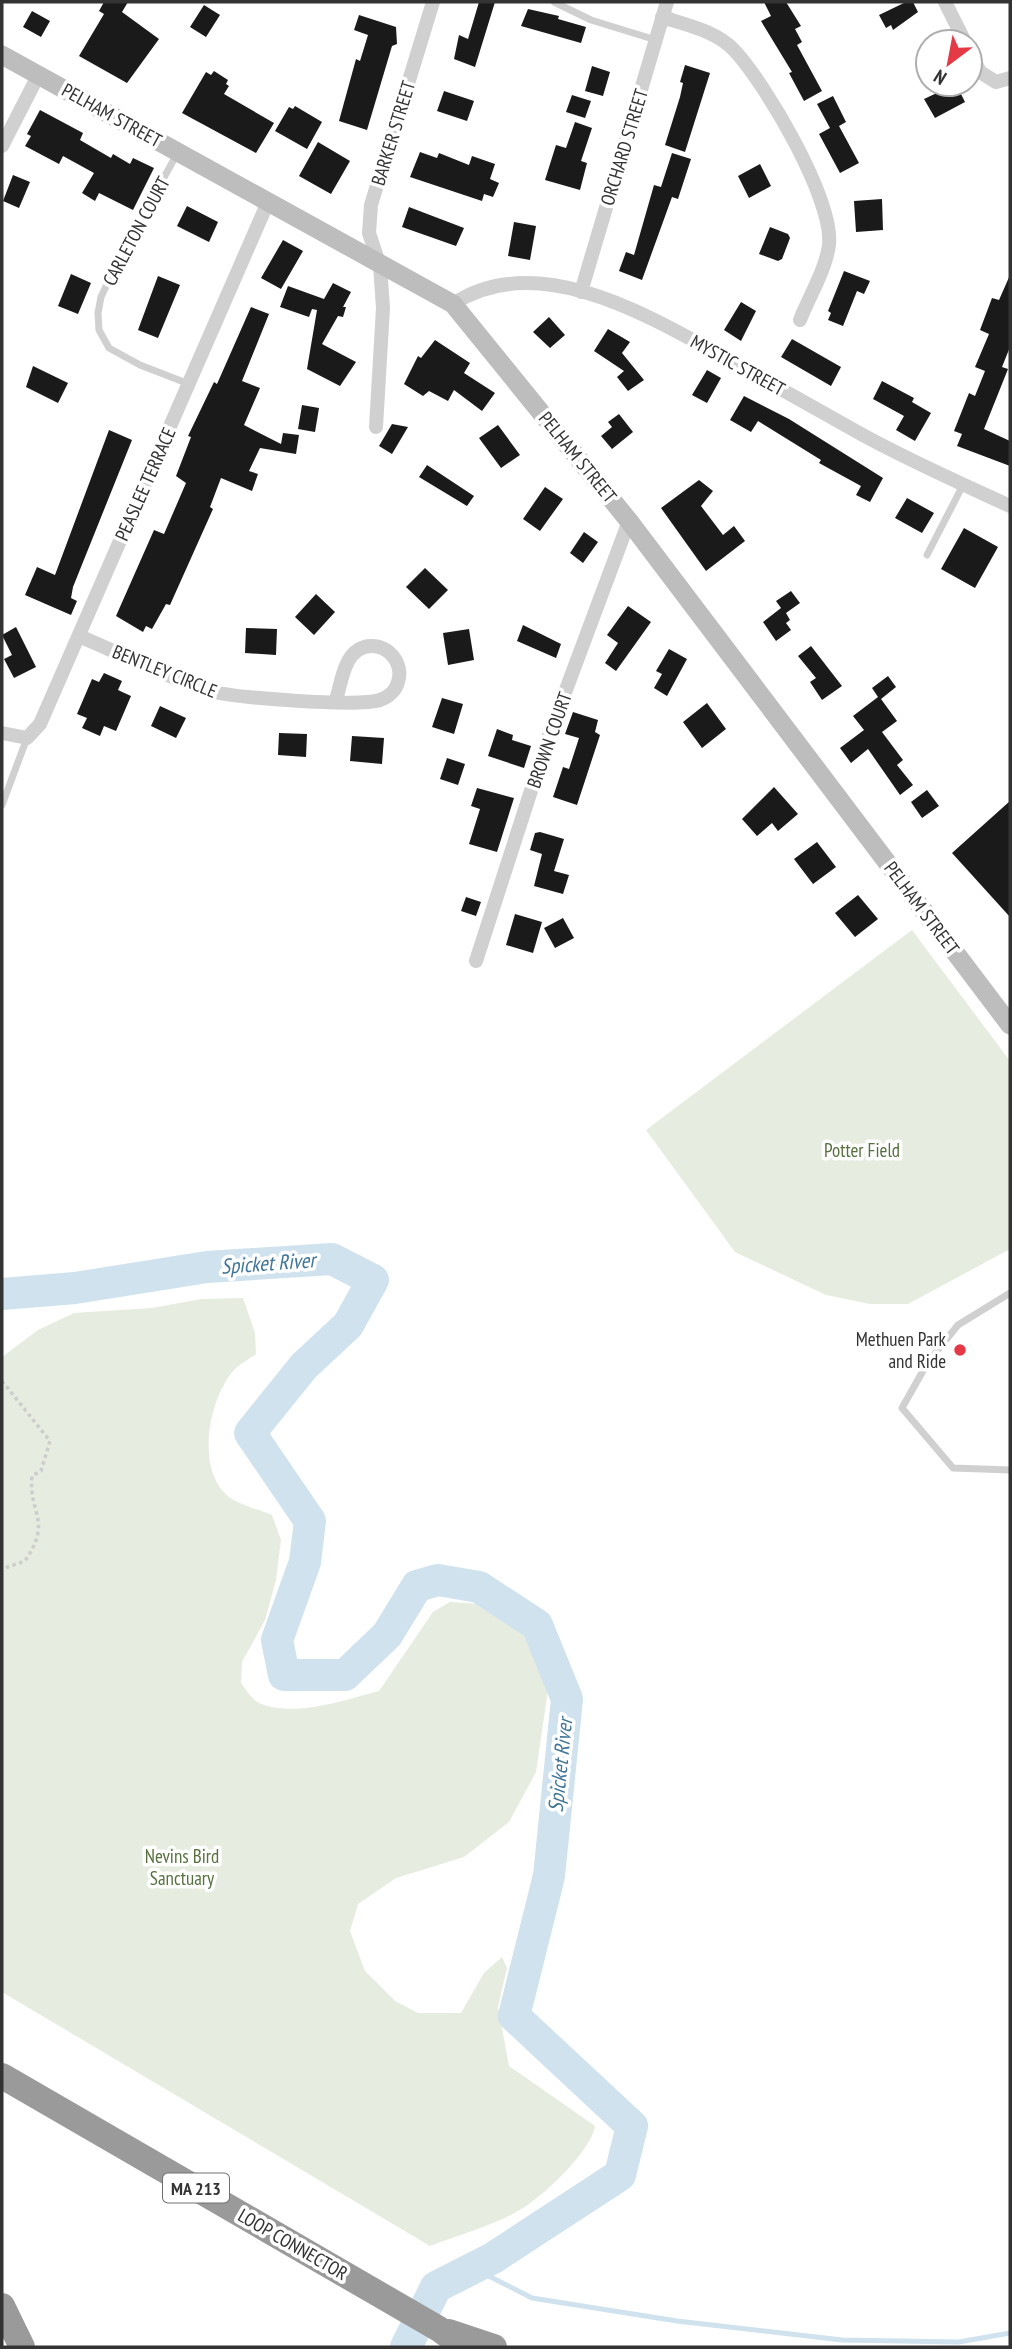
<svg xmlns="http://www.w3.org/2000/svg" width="1012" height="2349" font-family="'PT Sans Narrow',sans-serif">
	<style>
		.green { fill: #e6ecdf }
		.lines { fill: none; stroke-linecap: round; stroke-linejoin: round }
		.stream { stroke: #cfe2ee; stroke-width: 5 }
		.river { stroke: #cfe2ee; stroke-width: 32 }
		.building { fill: #1a1a1a }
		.path { stroke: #cdcdcd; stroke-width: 3.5; stroke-dasharray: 3.5 3.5; stroke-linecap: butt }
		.service { stroke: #d0d0d0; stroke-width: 7 }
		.minor { stroke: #d0d0d0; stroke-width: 14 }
		.secondary { stroke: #bdbdbd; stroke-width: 19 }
		.motorway { stroke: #9a9a9a; stroke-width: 26 }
		.poi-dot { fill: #e63946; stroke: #fff; stroke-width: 2.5 }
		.labels { text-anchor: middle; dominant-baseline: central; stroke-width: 7; stroke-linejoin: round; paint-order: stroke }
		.shield { fill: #fff; stroke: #707070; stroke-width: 2 }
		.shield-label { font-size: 18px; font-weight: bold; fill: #333 }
		.street-label { font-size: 19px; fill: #333; stroke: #fff }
		.park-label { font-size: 19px; fill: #56703f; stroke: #fff }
		.poi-label { font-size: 19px; fill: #333; stroke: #fff; text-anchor: end }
		.water-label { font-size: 21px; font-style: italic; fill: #3f7597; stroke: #fff }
	</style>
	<rect width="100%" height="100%" fill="#fff"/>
	<path class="green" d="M912 930 1010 1061V1249L908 1304H870L826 1295 735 1252 646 1130Z
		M243 1298 255 1333 256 1354C249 1359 240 1364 234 1370 208 1399 194 1474 232 1499 243 1506 260 1510 272 1515L281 1540 276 1580 265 1620 242 1662 241 1683C246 1689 252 1700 259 1703 295 1718 344 1700 379 1691L433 1612 450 1602 482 1604 515 1623 538 1650 549 1683 536 1772 509 1822 464 1857 396 1878 358 1904 350 1931 365 1971 395 2001 418 2013H461L484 1973 502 1957 507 1968 498 2007 509 2066 595 2126C591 2152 540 2200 516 2212 489 2227 458 2235 430 2246L2 1992V1357L38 1330 74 1313 152 1308 201 1299Z"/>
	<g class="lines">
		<path class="stream" d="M473 2268 532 2298 677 2321 842 2340 959 2342 1010 2333"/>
		<path class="river" d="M2 1294 75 1288 207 1267 332 1259 373 1280 348 1325 304 1366 250 1433 310 1521 305 1562 277 1640 284 1675H345L387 1635 417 1586 438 1580 479 1587 537 1625 567 1699 549 1876 514 2016 632 2126 620 2175 493 2258 436 2287 406 2347"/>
	</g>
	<path class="building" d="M104 2H128L122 12 159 39 127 83 79 56 104 14 99 11Z
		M479 2H495L475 67 454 59 459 35 468 39Z
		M764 2H786L801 26 795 29 802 42 797 45 822 91 804 101 789 73 792 72 761 21 771 16Z
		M906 2H913L918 12 893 30 891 25 886 28 879 15Z
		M204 5 220 15 206 37 190 27Z
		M528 9 559 16 558 19 586 27 581 43 521 26Z
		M32 11 50 21 41 37 23 27Z
		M359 15 396 27 397 44 392 46 367 130 339 121 356 59 360 61 368 35 354 30Z
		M685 65 710 73 685 152 665 145 680 97 683 83 680 82Z
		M592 66 610 72 603 96 585 91Z
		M214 71 228 80 226 84 229 86 224 94 274 123 256 153 182 113 206 72 211 75Z
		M956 84 965 102 935 118 924 99Z
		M444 91 474 101 467 121 437 111Z
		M572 95 591 101 585 118 566 112Z
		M833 96 846 122 839 126 859 163 840 173 819 134 830 128 817 104Z
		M295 106 322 122 307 149 275 131 289 107 293 109Z
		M40 110 83 133 80 140 111 158 113 154 130 164 133 158 154 168 133 210 99 193 95 201 82 193 94 173 63 156 59 164 25 146 31 136 27 134Z
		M575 122 592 128 581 161 587 163 580 190 545 180 556 145 566 148Z
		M318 142 350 161 331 194 299 176Z
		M420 152 437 158 439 153 469 165 472 156 495 164 490 179 499 183 493 197 484 194 482 201 410 177Z
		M672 153 691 159 678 199 672 197 642 280 619 271 626 252 634 255 654 185 661 187Z
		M760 164 771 186 749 198 738 176Z
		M13 175 30 182 19 208 3 201Z
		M882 199 883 230 856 232 854 201Z
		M187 206 218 222 209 242 177 226Z
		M409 207 464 228 456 246 402 227Z
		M514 222 536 226 530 260 508 256Z
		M770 227 788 234 790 238 782 259 778 261 759 254Z
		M283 240 303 251 281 289 261 278Z
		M844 271 870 281 864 294 857 291 843 326 828 320 831 313 828 311Z
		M71 274 91 283 78 314 58 306Z
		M1010 275V347L1002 367 1008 369 984 429 1010 441V466L957 446 962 434 954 431 969 393 975 396 985 371 975 367 989 334 980 330 992 298 999 300Z
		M158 276 180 285 158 338 138 330Z
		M333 283 351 292 343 307H346L343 317 338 316 322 344 356 362 340 386 307 369 317 310 312 309 309 317 280 307 288 286 324 299Z
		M741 302 756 311 741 341 724 330Z
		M251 307 269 314 242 381 260 388 244 425 281 444 283 433 299 435 296 454 260 448 249 471 258 474 252 491 221 478 210 507 213 509 170 605 166 604 152 629 146 626 143 632 116 616 154 530 164 534 186 483 176 476 191 437 188 436 214 382 217 384Z
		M549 317 565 335 550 348 533 332Z
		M608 329 630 342 622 353 644 380 628 391 617 377 624 371 594 351Z
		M792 339 841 367 831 386 781 357Z
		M435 340 470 363 464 373 495 393 482 411 454 390 448 401 429 391 423 396 404 384 418 356 421 358Z
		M33 366 68 383 58 403 26 387Z
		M707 370 721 378 707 403 692 395Z
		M882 381 914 398 912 402 931 413 915 441 896 430 904 416 873 399Z
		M744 396 789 419 883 478 870 502 856 495 861 486 819 463 821 460 758 421 751 432 730 420Z
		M302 405 319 408 315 432 298 429Z
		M619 414 633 432 612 449 601 436 612 427 608 422Z
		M392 424 408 427 392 454 379 446Z
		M498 425 520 455 501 468 479 438Z
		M109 430 132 440 73 587 71 598 77 601 71 615 25 595 37 567 55 575Z
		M427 465 474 496 467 506 419 477Z
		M699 480 713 491 701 506 723 535 734 526 745 541 706 571 661 508Z
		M545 487 563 499 540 531 523 519Z
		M907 498 934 513 922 533 895 518Z
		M964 528 998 547 975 588 941 569Z
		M584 532 598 542 583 563 570 553Z
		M425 568 448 590 429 609 406 587Z
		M791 591 800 603 786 613 790 620 786 623 791 630 776 641 763 622 781 608 776 601Z
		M316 594 335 612 314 635 295 617Z
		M628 606 651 622 616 671 605 663 618 643 607 635Z
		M523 625 561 644 556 658 517 641Z
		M16 627 36 667 14 678 4 659 12 655 2 635Z
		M246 628 277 629 276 655 245 653Z
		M469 629 474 660 448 665 443 633Z
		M811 646 842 686 822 700 810 682 816 678 798 656Z
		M669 649 687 659 667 696 654 688 662 674 656 671Z
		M104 673 122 681 118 690 131 696 116 731 104 726 100 736 82 728 87 718 77 714 92 679 99 682Z
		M888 676 896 687 881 699 897 721 882 732 903 760 897 765 913 785 900 795 868 749 851 763 840 748 864 730 853 716 878 697 872 688Z
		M442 698 463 704 454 734 432 727Z
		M707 703 726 729 702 748 683 722Z
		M160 706 186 718 176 738 151 726Z
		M573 712 598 720 595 732 600 735 577 805 553 797 563 767 569 769 579 738 565 734Z
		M497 729 513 735 512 740 531 746 524 768 488 756Z
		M279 733 307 734 306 757 278 755Z
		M352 736 384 738 382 764 350 761Z
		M447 758 465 764 458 785 440 779Z
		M774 787 798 814 778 831 772 823 757 836 742 819Z
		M477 788 514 798 497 852 469 844 480 809 471 806Z
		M927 790 939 806 922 818 911 802Z
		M1010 801V917L952 853Z
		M540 832 564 839 554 871 569 875 563 894 534 886 542 854 530 850 535 833Z
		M817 842 836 867 813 884 794 859Z
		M858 895 878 919 855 937 835 913Z
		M466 897 481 902 476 916 461 911Z
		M515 914 542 922 533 953 506 945Z
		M563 918 574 938 555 948 544 928Z"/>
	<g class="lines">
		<path class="path" d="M2 1381 50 1441 41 1471 32 1476C28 1514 53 1520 25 1561L2 1569"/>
		<path class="service" d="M554 2 591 20 656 40
			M178 152 118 261 101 297 98 313 99 330 109 348 140 365 189 384
			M927 555 963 485
			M2 805 27 738
			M1010 1293 958 1325 928 1362 902 1408 953 1468 1010 1470"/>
		<path class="minor" d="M945 2 965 42
			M662 17C687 25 716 31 734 50 766 84 834 200 829 245 826 269 809 297 800 320
			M970 52 980 72 996 82 1010 78
			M2 146 39 74
			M581 292 667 2
			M453 304C539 247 654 319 731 361 774 385 818 410 861 434 910 461 960 483 1010 506
			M376 427 383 308 380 266 369 233 371 205 433 2
			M79 636C121 654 163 675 206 690 230 698 358 707 380 700 389 697 396 690 398 682 404 664 389 645 370 646 344 648 342 681 336 700
			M2 733 27 738 40 724 268 202
			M476 961 548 738 629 521"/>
		<path class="secondary" d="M2 55 453 304 629 521 1010 1025"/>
		<path class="motorway" d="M2 2076 439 2329 464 2347
			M2 2306 22 2347
			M449 2332 494 2347"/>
	</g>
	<circle class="poi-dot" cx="960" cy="1350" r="7"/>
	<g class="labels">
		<rect class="shield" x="163" y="2173.5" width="66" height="29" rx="5"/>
		<g class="shield-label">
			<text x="196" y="2188">MA 213</text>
		</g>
		<g class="street-label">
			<text transform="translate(112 115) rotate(29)">PELHAM STREET</text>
			<text transform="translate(393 133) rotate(-73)">BARKER STREET</text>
			<text transform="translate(624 147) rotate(-73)">ORCHARD STREET</text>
			<text transform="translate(136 231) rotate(-62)">CARLETON COURT</text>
			<text transform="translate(738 365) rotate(29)">MYSTIC STREET</text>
			<text transform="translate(578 457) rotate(51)">PELHAM STREET</text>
			<text transform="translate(145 484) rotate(-66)">PEASLEE TERRACE</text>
			<text transform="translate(165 671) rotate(22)">BENTLEY CIRCLE</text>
			<text transform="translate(549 740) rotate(-71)">BROWN COURT</text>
			<text transform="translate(922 908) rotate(53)">PELHAM STREET</text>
			<text transform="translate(293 2244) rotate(30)">LOOP CONNECTOR</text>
		</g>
		<g class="park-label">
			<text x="862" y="1150">Potter Field</text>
			<text x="182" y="1856">Nevins Bird<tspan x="182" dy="22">Sanctuary</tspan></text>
		</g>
		<g class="poi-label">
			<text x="946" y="1339">Methuen Park<tspan x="946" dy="22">and Ride</tspan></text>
		</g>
		<g class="water-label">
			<text transform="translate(268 1263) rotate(-4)">Spicket River</text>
			<text transform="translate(560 1765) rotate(-84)">Spicket River</text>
		</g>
	</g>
	<rect width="1012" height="2349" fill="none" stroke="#333333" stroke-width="7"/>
	<g transform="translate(949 63) rotate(212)"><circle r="33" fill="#ffffff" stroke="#adadad" stroke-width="2"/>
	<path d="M0-5L12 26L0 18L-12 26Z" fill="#e63946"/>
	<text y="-10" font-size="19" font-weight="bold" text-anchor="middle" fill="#333333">N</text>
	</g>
</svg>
